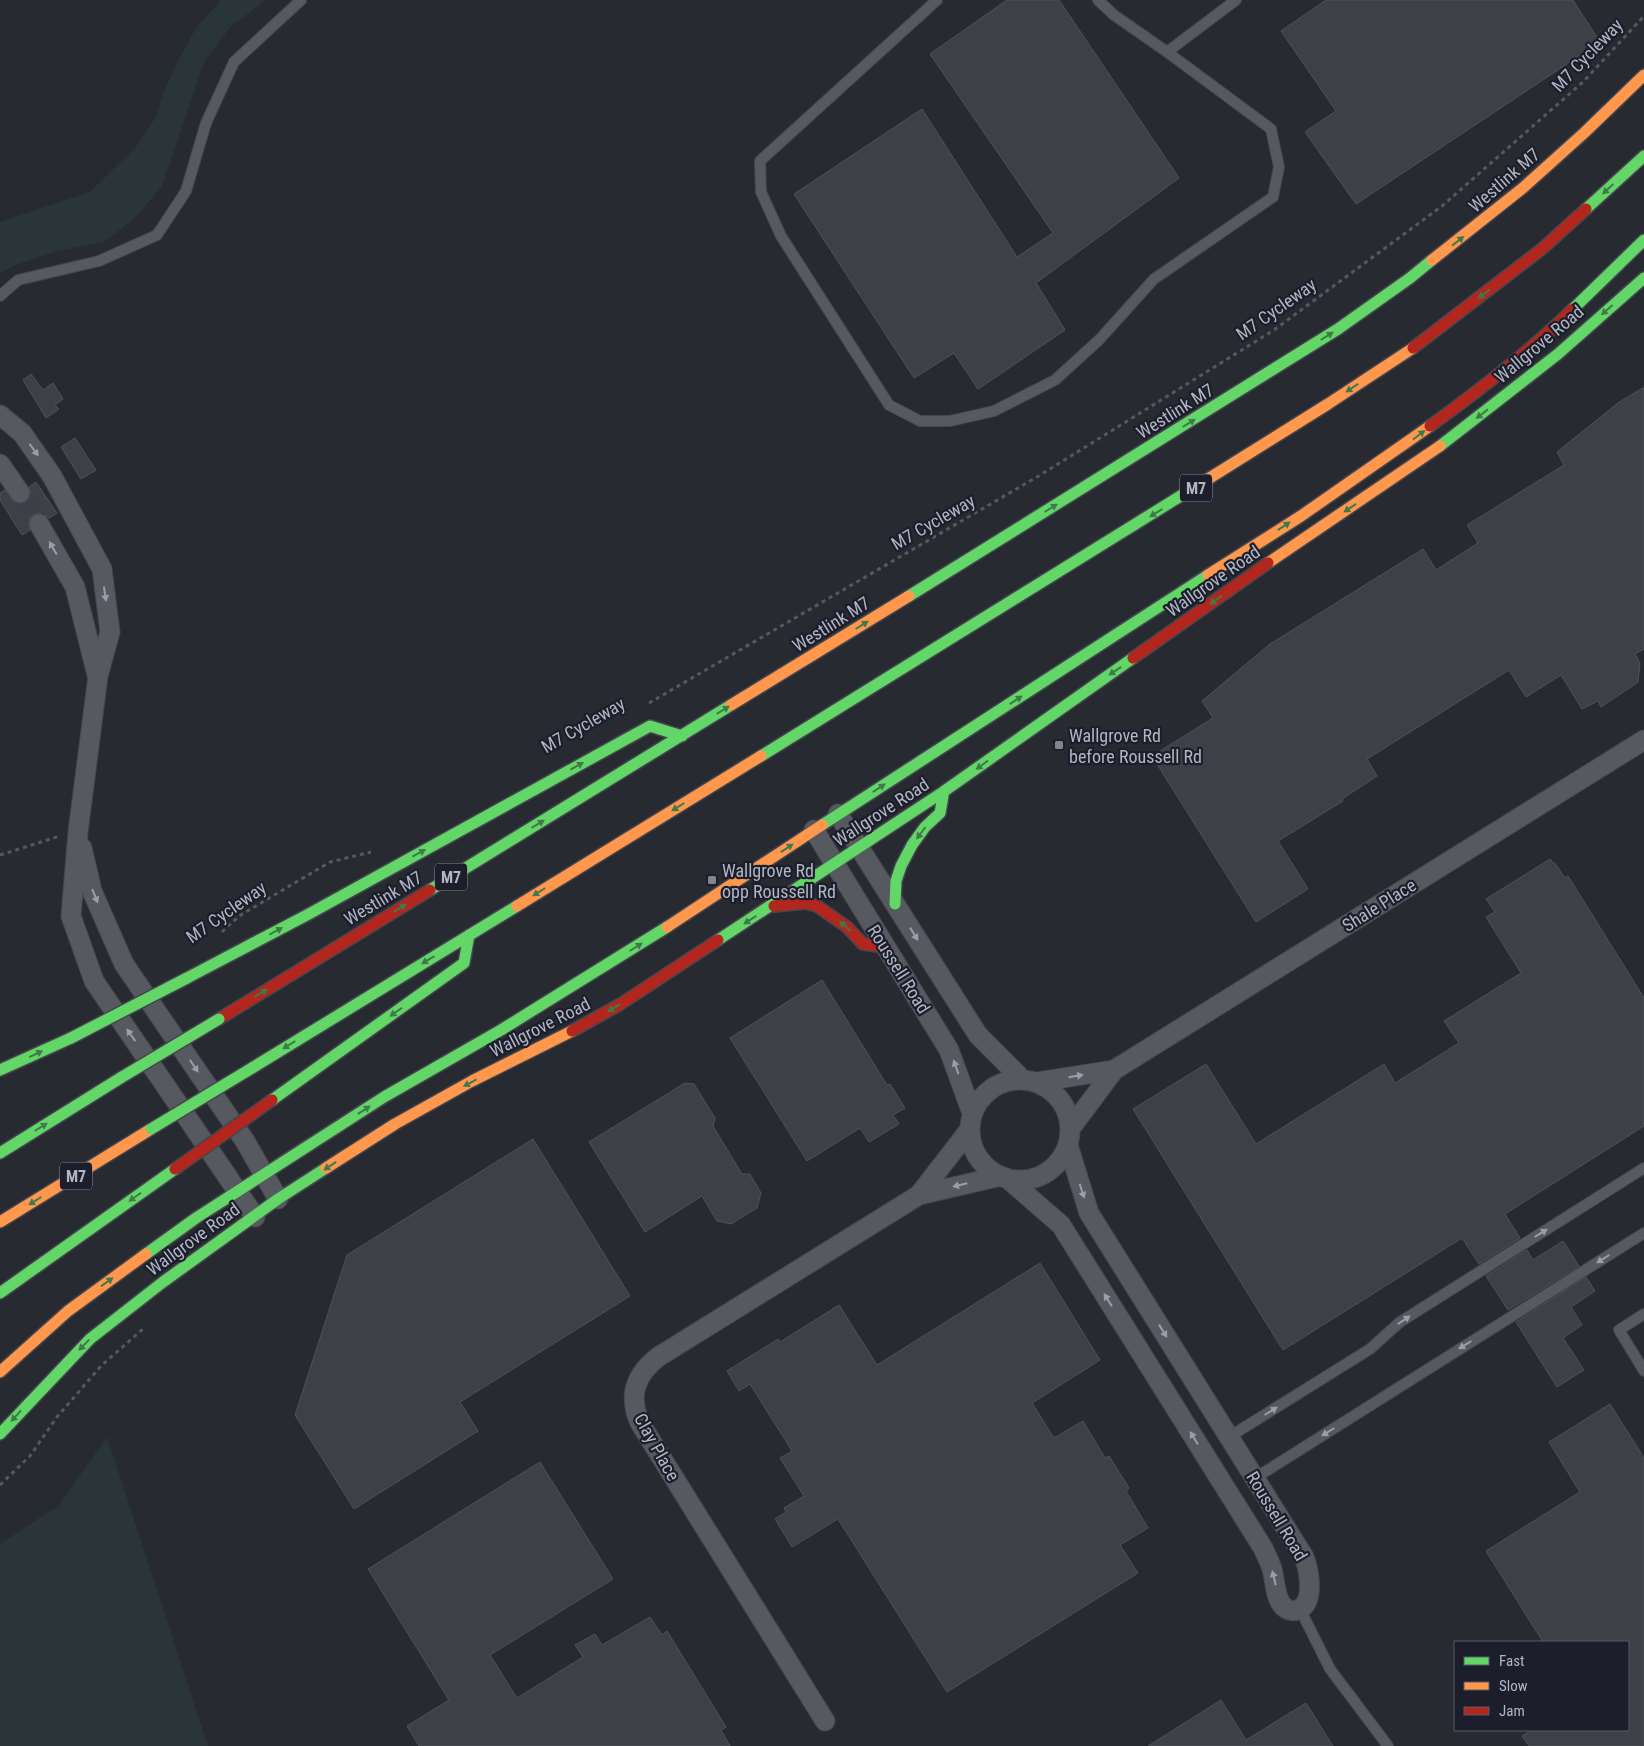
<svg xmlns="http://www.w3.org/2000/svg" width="1644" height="1746" font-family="'Roboto Condensed',sans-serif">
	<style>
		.green { fill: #2a353a }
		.building { fill: #3e3f47; stroke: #4f5259 }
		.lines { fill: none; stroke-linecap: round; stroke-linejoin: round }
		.street-tunnel { stroke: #3d3f48; stroke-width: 19; stroke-dasharray: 19 9; stroke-linecap: butt }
		.lane-casing { stroke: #45474c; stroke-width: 12 }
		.street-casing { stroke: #45474c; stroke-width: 21 }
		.fast-casing { stroke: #45474f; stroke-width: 14 }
		.slow-casing { stroke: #45474f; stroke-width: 14 }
		.jam-casing { stroke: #45474f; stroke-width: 14 }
		.path { stroke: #56585e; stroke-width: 3; stroke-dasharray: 4 4; stroke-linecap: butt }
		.lane { stroke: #575961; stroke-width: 10 }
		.street { stroke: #575961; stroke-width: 19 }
		.fast { stroke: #63d668; stroke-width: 11 }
		.slow { stroke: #ff974d; stroke-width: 11 }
		.jam { stroke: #b3261e; stroke-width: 11 }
		.fast-bridge-casing { stroke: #44464d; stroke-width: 14; stroke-linecap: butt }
		.jam-bridge-casing { stroke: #44464d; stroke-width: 14; stroke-linecap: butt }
		.fast-bridge { stroke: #63d668; stroke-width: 11 }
		.jam-bridge { stroke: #b3261e; stroke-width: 11 }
		.oneway { fill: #407a4a }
		.oneway2 { fill: #9b9eaa }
		.poi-dot { fill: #828490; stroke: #1c1f2b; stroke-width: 2 }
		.labels { text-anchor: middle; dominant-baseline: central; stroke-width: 4.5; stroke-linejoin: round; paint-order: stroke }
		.shield { fill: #1c1f2b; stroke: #858895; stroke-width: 1 }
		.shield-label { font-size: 16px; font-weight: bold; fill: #b2b5c3 }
		.street-label { font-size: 18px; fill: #b2b5c3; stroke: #1c1f2b }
		.poi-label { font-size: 18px; fill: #b2b5c3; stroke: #1c1f2b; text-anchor: start }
	</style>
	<rect width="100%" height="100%" fill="#282a32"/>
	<path class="green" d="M221 0H266L231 26 204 62 162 186 135 218 104 242 57 251 15 265 0 274V222L90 192 136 147 156 117 163 94 177 63 196 28Z
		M107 1437 208 1746H0V1544L59 1505Z"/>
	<path class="building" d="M1007 0H1059L1179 178 1036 283 1065 330 978 389 954 353 914 378 794 194 922 109 1017 257 1053 233 930 54Z
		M1326 0H1573L1600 42 1356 204 1305 132 1336 111 1281 31Z
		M31 374 43 390 53 383 63 399 55 405 59 409 46 418 23 380Z
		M1644 387V649L1635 654 1640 663 1638 682 1601 707 1598 701 1582 709 1561 675 1526 697 1509 670 1367 759 1377 776 1342 799 1343 801 1278 841 1308 889 1256 922 1152 756 1213 718 1202 701 1270 644 1423 549 1436 570 1478 543 1467 525 1564 465 1557 452 1618 403Z
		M75 438 96 470 81 479 61 447Z
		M36 482 57 513 49 518 45 515 40 513 33 515 29 519 28 523 30 530 22 535 0 500V493L5 490 15 503 21 504 27 502 30 498 31 493 29 487Z
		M1550 859 1553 863 1554 862 1565 878 1568 876 1644 998V1126L1505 1214 1520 1238 1479 1264 1462 1238 1283 1350 1133 1109 1206 1064 1256 1144 1384 1064 1395 1083 1459 1043 1444 1021 1521 973 1486 917 1495 912 1486 899Z
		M822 980 887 1085 890 1084 905 1108 893 1115 899 1124 869 1142 860 1128 807 1161 730 1038Z
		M685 1083 694 1084 715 1118 713 1126 742 1174H750L761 1193 757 1208 731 1224 717 1221 702 1196 645 1232 589 1142Z
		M533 1139 630 1296 460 1402 478 1431 354 1509 295 1415 347 1255Z
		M1563 1241 1579 1266 1508 1310 1486 1276 1527 1250 1533 1260Z
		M1040 1263 1100 1360 1032 1403 1054 1438 1083 1421 1105 1458 1109 1456 1129 1488 1126 1491 1148 1528 1120 1545 1138 1573 947 1692 838 1519 792 1547 775 1519 786 1512 784 1508 804 1496 780 1458 792 1451 750 1384 739 1391 727 1371 778 1339 780 1342 839 1305 877 1365Z
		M1586 1277 1595 1291 1571 1307 1582 1325 1563 1338 1584 1370 1557 1387 1516 1322Z
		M1610 1404 1644 1458V1746H1529L1522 1736 1532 1730H1628V1642H1543L1486 1551 1580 1492 1549 1442Z
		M540 1462 613 1579 490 1655 517 1698 583 1657 575 1645 595 1634 602 1645 650 1617 662 1635 667 1631 726 1727 721 1730 730 1746H419L407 1726 449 1700 368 1569Z
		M1221 1700 1246 1740 1306 1703 1333 1746H1148Z"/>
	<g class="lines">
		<path class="street-tunnel" d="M20 493 39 524"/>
		<defs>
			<path id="lane" d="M937 0 760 161 761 192 781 236 889 405 920 421H950L994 411 1055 380 1099 340 1154 279 1273 197 1279 167 1271 129 1167 52 1114 15 1098 0
				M1167 52 1236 0
				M0 296 18 280 99 261 157 235 186 191 206 123 234 62 301 0
				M1644 1314 1619 1330 1644 1371
				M1229 1437 1370 1349 1400 1322 1644 1168
				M1255 1478 1644 1233
				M1300 1609 1330 1669 1388 1746"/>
			<path id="street" d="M0 415 22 433 52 476 102 569 110 632 98 676 78 832 71 916 94 981 255 1217
				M0 464 20 493
				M39 524 75 587 97 675
				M838 814 978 1035 1023 1080
				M814 830 949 1050 972 1113
				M82 848 92 891 124 964 245 1141 278 1199
				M970 1130a50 50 0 1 1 100 0a50 50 0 1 1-100 0Z
				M1037 1082 1114 1070
				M1070 1129 1114 1070 1644 740
				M1007 1178 1061 1225 1263 1548C1266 1555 1270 1562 1272 1569 1275 1580 1275 1598 1283 1606 1287 1610 1293 1612 1297 1610 1316 1604 1309 1570 1304 1557L1089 1213 1068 1145
				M919 1195 970 1129
				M825 1721 640 1423C628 1396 635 1375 658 1357L919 1195 1001 1176"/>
			<path id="fast" d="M1586 209 1644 156
				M1573 309 1644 240
				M1440 446 1558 354 1644 278
				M909 596 1338 329 1410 278 1432 260
				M761 756 1208 479
				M822 825 1208 575
				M430 890 731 705
				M895 904 896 881 901 866 912 845 925 827 940 813 943 796
				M718 940 943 792 1133 658
				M187 978 307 915 650 726 682 736
				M252 1068 517 906
				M0 1070 71 1038
				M272 1100 464 963 469 935
				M0 1153 122 1077
				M146 1254 196 1218 384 1097 501 1030 667 927
				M0 1293 175 1169
				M0 1434 90 1339 163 1282 278 1199 326 1168"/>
			<path id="slow" d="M1432 260 1524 187 1584 133 1644 75
				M1208 479 1328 404 1413 348
				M1268 563 1440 446
				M1208 575 1301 516 1430 426
				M731 705 909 596
				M517 906 761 756
				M667 927 822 825
				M326 1168 395 1124 472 1081 572 1031
				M0 1222 151 1129
				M0 1372 68 1311 146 1254"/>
			<path id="jam" d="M1413 348 1543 248 1586 209
				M1430 426C1480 390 1529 352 1573 309
				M1133 658 1268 563
				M774 906 805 903 817 906 847 927 863 944 886 947
				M219 1019 430 890
				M572 1031 619 1005 718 940"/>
		</defs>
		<use href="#lane" class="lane-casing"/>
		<use href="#street" class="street-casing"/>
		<use href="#fast" class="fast-casing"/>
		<use href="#slow" class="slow-casing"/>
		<use href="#jam" class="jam-casing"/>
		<path class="path" d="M649 703 1037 477 1274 330 1442 206 1583 82 1644 16
			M0 855 60 836
			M222 932 239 916 330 862 371 852
			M0 1485 30 1456 57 1417 101 1366 144 1328"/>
		<use href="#lane" class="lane"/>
		<use href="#street" class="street"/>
		<use href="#fast" class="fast"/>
		<use href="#slow" class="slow"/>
		<use href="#jam" class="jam"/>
		<defs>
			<path id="fast-bridge" d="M71 1038 187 978
				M122 1077 219 1019
				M151 1129 252 1068"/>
			<path id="jam-bridge" d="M175 1169 272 1100"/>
		</defs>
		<use href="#fast-bridge" class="fast-bridge-casing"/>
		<use href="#jam-bridge" class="jam-bridge-casing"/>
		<use href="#fast-bridge" class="fast-bridge"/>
		<use href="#jam-bridge" class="jam-bridge"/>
	</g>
	<defs><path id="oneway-solid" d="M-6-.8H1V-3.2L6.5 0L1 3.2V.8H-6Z" transform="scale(1.25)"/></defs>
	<g class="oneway">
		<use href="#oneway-solid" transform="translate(1608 189) rotate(137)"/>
		<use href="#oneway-solid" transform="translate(1458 241) rotate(-38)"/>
		<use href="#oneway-solid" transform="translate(1484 294) rotate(142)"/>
		<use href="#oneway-solid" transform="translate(1607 310) rotate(139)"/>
		<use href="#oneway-solid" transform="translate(1327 336) rotate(-32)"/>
		<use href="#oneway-solid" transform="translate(1352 388) rotate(146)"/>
		<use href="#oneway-solid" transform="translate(1482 414) rotate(142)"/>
		<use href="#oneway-solid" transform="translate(1189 423) rotate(-32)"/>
		<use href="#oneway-solid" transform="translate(1419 435) rotate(-37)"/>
		<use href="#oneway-solid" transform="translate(1051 508) rotate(-32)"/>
		<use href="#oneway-solid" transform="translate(1350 508) rotate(146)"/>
		<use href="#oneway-solid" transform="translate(1156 513) rotate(148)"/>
		<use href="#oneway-solid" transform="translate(1284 526) rotate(-33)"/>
		<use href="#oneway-solid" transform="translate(1216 600) rotate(144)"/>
		<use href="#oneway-solid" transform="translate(862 625) rotate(-32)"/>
		<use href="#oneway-solid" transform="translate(1115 671) rotate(146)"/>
		<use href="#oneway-solid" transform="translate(1016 700) rotate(-33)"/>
		<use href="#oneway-solid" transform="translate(723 710) rotate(-32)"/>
		<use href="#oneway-solid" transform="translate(982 765) rotate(144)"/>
		<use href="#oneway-solid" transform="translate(577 766) rotate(-29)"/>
		<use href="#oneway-solid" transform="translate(879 788) rotate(-33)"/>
		<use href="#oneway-solid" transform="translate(678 807) rotate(148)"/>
		<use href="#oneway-solid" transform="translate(538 824) rotate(-31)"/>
		<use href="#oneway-solid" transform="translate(921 833) rotate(127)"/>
		<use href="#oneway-solid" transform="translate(787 848) rotate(-34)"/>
		<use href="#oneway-solid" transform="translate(419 853) rotate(-29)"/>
		<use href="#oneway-solid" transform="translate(539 892) rotate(148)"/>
		<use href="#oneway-solid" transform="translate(400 908) rotate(-31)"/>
		<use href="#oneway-solid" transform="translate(750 920) rotate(147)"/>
		<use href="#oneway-solid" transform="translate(845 926) rotate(-139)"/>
		<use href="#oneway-solid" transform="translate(276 931) rotate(-28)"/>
		<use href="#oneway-solid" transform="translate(636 947) rotate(-32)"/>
		<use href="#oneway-solid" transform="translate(428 960) rotate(149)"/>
		<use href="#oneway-solid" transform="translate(261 993) rotate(-31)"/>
		<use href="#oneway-solid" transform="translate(614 1008) rotate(149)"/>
		<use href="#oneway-solid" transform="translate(396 1012) rotate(145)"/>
		<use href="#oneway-solid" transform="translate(289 1045) rotate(148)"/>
		<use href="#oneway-solid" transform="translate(36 1054) rotate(-25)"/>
		<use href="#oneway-solid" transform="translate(470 1083) rotate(152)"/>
		<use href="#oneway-solid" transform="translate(364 1110) rotate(-33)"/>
		<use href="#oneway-solid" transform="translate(41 1127) rotate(-32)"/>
		<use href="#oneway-solid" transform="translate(330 1166) rotate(147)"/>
		<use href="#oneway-solid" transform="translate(135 1197) rotate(145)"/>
		<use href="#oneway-solid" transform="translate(35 1201) rotate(148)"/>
		<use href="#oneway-solid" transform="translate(107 1282) rotate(-36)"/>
		<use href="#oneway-solid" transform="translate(84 1345) rotate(134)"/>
		<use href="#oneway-solid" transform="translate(16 1416) rotate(132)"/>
	</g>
	<g class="oneway2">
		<use href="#oneway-solid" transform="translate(34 450) rotate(54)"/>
		<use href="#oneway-solid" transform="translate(53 548) rotate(-120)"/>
		<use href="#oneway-solid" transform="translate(105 594) rotate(82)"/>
		<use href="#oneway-solid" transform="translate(95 896) rotate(68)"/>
		<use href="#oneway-solid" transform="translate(914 934) rotate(58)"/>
		<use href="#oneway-solid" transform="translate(131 1035) rotate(-125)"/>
		<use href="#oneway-solid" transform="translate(194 1066) rotate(56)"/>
		<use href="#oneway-solid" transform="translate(956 1067) rotate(-110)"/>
		<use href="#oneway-solid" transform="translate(1076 1076) rotate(-9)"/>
		<use href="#oneway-solid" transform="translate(960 1185) rotate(167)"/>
		<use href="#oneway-solid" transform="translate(1082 1191) rotate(72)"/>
		<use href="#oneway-solid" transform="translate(1541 1233) rotate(-32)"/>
		<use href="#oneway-solid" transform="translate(1603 1259) rotate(148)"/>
		<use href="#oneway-solid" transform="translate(1108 1300) rotate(-122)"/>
		<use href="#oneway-solid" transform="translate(1404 1320) rotate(-34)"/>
		<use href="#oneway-solid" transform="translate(1163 1331) rotate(58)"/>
		<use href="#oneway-solid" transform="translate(1465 1345) rotate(148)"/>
		<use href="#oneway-solid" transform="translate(1271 1411) rotate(-32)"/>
		<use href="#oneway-solid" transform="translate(1328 1432) rotate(148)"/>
		<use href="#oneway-solid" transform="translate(1194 1438) rotate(-122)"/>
		<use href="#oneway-solid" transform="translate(1274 1578) rotate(-104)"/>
	</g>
	<g class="poi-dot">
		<rect x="1054" y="740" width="10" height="10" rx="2.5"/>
		<rect x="707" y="875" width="10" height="10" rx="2.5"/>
	</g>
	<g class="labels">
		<g class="shield">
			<rect x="1180" y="474.5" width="32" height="27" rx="4"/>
			<rect x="435" y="863.5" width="32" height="27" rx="4"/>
			<rect x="60" y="1162.5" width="32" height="27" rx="4"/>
		</g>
		<g class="shield-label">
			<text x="1196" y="488">M7</text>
			<text x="451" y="877">M7</text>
			<text x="76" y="1176">M7</text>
		</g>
		<g class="street-label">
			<text transform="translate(1587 55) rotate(-46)">M7 Cycleway</text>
			<text transform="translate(1504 180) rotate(-41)">Westlink M7</text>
			<text transform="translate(1276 309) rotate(-35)">M7 Cycleway</text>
			<text transform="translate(1539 344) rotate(-40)">Wallgrove Road</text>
			<text transform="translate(1175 411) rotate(-32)">Westlink M7</text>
			<text transform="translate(933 522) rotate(-30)">M7 Cycleway</text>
			<text transform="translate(1213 581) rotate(-35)">Wallgrove Road</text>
			<text transform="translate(831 624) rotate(-32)">Westlink M7</text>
			<text transform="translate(583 725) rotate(-30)">M7 Cycleway</text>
			<text transform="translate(881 812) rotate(-33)">Wallgrove Road</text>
			<text transform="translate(383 898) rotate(-31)">Westlink M7</text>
			<text transform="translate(1379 905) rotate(-32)">Shale Place</text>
			<text transform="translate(226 912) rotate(-35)">M7 Cycleway</text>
			<text transform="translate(899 969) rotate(58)">Roussell Road</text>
			<text transform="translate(540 1027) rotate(-27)">Wallgrove Road</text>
			<text transform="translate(193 1239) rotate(-36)">Wallgrove Road</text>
			<text transform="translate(657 1447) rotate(61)">Clay Place</text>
			<text transform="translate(1277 1516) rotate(59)">Roussell Road</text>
		</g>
		<g class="poi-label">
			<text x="1069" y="735">Wallgrove Rd<tspan x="1069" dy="21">before Roussell Rd</tspan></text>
			<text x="722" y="870">Wallgrove Rd<tspan x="722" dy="21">opp Roussell Rd</tspan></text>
		</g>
	</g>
	<rect x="1454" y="1641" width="175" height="90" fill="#1c1f2b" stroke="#585b68"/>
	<rect x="1464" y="1657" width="25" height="8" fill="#63d668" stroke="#585b68"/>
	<text x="1499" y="1666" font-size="15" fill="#b2b5c3">Fast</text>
	<rect x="1464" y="1682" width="25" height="8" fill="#ff974d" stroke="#585b68"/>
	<text x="1499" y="1691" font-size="15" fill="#b2b5c3">Slow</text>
	<rect x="1464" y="1707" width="25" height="8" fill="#b3261e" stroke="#585b68"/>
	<text x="1499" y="1716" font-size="15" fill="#b2b5c3">Jam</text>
</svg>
